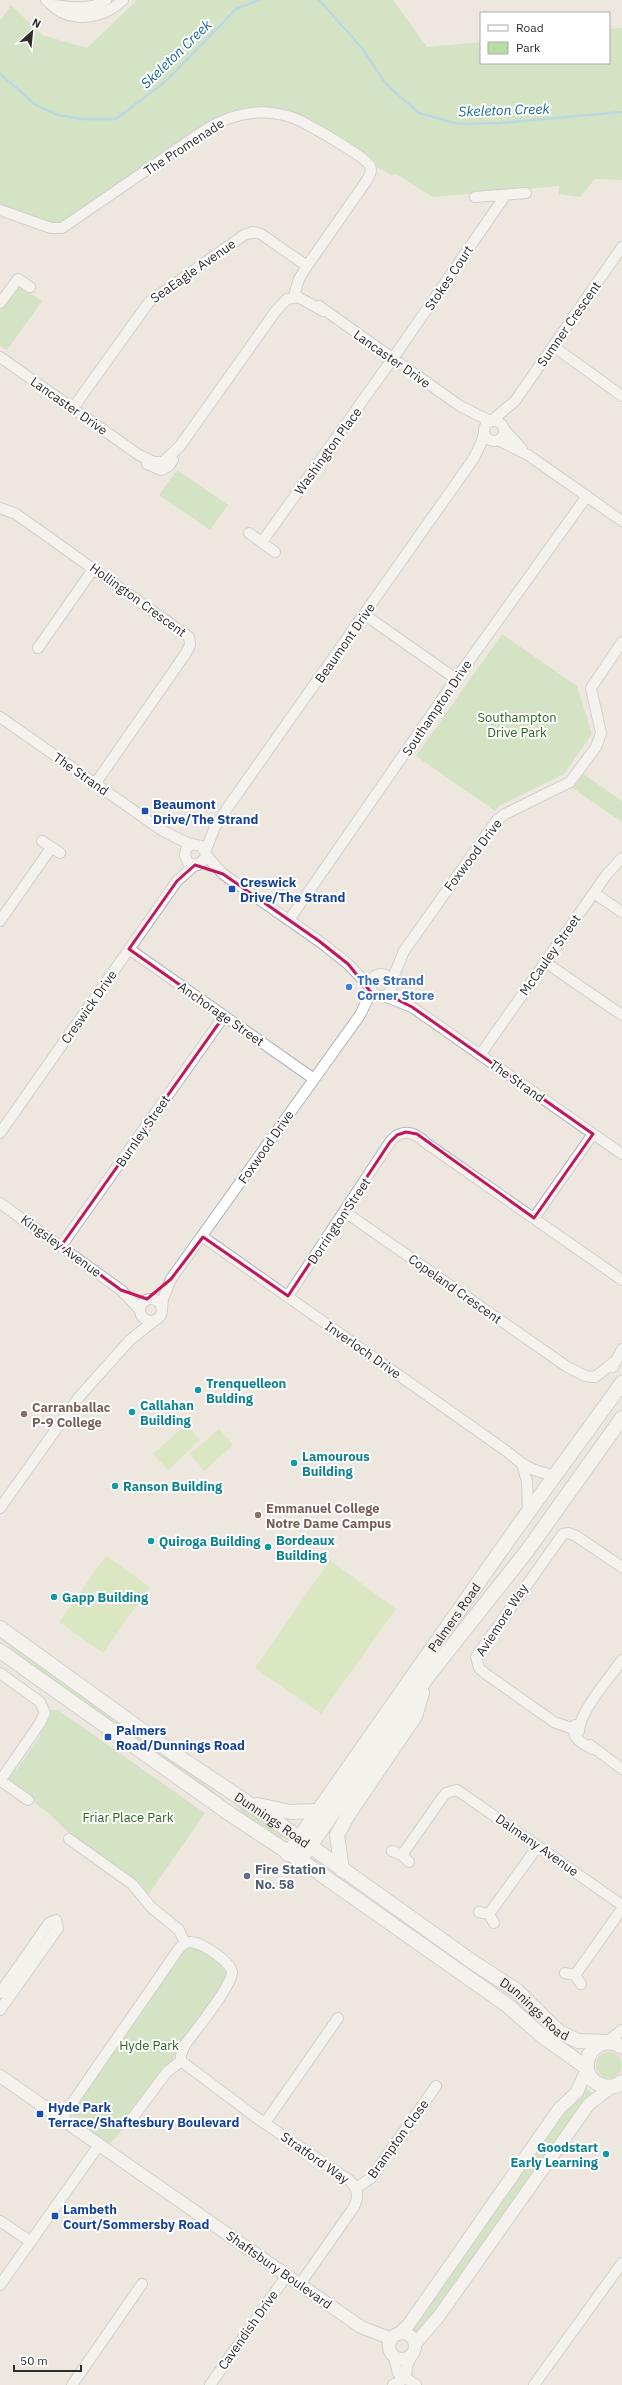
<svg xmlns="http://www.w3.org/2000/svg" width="622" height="2385" font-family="'IBM Plex Sans',sans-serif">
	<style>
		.green { fill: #b6dea2 }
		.pitch { fill: #c6e49f }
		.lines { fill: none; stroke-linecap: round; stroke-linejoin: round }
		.stream { stroke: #7dc8e5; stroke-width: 2.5 }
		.minor-casing { stroke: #b1b2bb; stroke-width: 12 }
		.tertiary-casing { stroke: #b1b2bb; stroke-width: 14 }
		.secondary-casing { stroke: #b1b2bb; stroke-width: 16 }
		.minor { stroke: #fff; stroke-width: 10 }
		.tertiary { stroke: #fff; stroke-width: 12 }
		.secondary { stroke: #fff; stroke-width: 14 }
		.marked { fill: none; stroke: #c2185b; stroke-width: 3; stroke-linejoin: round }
		.transit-dot { fill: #1a4fb4; stroke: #fff; stroke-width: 1.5 }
		.shop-dot { fill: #3f7fe0; stroke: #fff; stroke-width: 1.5 }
		.culture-dot { fill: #0f9aa8; stroke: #fff; stroke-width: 1.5 }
		.education-dot { fill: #8d6e63; stroke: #fff; stroke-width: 1.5 }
		.service-dot { fill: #5c6f8a; stroke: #fff; stroke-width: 1.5 }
		.labels { text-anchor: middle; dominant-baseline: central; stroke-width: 4; stroke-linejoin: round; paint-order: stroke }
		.street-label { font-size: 13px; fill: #2d2d2d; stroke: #fff }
		.park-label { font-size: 13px; fill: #2f6422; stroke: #fff }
		.transit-label { font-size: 13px; font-weight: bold; fill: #164399; stroke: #fff; text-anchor: start }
		.shop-label { font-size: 13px; font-weight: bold; fill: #366cbe; stroke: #fff; text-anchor: start }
		.culture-label { font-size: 13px; font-weight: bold; fill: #0d838f; stroke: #fff; text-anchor: start }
		.education-label { font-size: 13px; font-weight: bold; fill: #785e54; stroke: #fff; text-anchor: start }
		.service-label { font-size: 13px; font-weight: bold; fill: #4e5e75; stroke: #fff; text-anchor: start }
		.water-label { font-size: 14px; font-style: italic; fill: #1a6893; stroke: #fff }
	</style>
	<rect width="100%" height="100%" fill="#ede7e0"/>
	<path class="green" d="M137 0H393L427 47 481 42V63H609V29L622 28V180L595 179 580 197 559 194V186L433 197 396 174 392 175 375 166 372 161 316 124 242 111 65 222 57 225 0 207V21L11 5 42 35 87 48Z
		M18 285 42 301 7 350 0 345V310Z
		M177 470 228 505 210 530 159 495Z
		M502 634 577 686 592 734 564 774 499 806 495 811 416 756Z
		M582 773 622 801V822L571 787Z
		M0 1635 173 1758 222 1798 220 1801 57 1685 0 1639Z
		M51 1710H58L205 1813 148 1895 72 1836 51 1815 5 1780 12 1771 17 1769 40 1736V1732L50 1717Z
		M240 1805 285 1835 280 1841 239 1815Z
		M195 1947 220 1962 226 1973 223 1983 178 2049 172 2062 162 2071 115 2139 108 2144C97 2136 70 2125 73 2110L181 1952 187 1948Z
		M596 2065a13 13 0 1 1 26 0a13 13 0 1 1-26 0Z
		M585 2087 593 2094 434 2316 415 2335 409 2330 548 2131Z"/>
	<path class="pitch" d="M186 1424 200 1440 168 1470 153 1454Z
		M219 1429 233 1445 204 1471 190 1454Z
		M106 1556 150 1587 103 1653 59 1622Z
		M330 1560 396 1609 321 1714 255 1668Z"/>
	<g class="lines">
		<path class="stream" d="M319 0 361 47 386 84 419 113 458 124 499 123 622 112
			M0 74 36 105 58 115 82 119H116L166 81 236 9 259 0"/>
		<defs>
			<path id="minor" d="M46 0C51 4 57 11 63 13 84 22 107 15 123 0
				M53 5C71 7 90 11 106 0
				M475 197 526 193
				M0 210 51 228H62L205 130C225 118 248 110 272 113 279 114 286 115 293 118 305 122 366 157 370 166 373 172 368 178 365 183L307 266 299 279 294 296
				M0 303 18 279 30 287
				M319 306 460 406 490 421
				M553 346 622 396
				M0 357 139 455 154 462H163L180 446 275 312 287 299 298 297 323 311
				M73 408 149 302 244 235 253 232 261 234 307 266
				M484 431a10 10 0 1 1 20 0a10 10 0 1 1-20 0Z
				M491 421 515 401 622 247
				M504 429 522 449
				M498 440 528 455 622 521
				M147 464 161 470 169 466 173 460
				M0 508 16 514 189 637 190 645 186 653 95 784
				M249 533 275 552
				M262 542 398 351 505 196
				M365 615 456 679
				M38 648 94 568
				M0 717 163 831 187 843 201 846 205 852 206 857 198 865 188 863 185 856 186 849 192 844
				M42 841 60 853
				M205 852 215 827 228 807 474 458 482 441 484 433
				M206 855 223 874 323 944 348 964 371 988
				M594 893 622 912
				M289 920 456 679 587 496
				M0 921 51 848
				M129 949 314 1079
				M545 962 622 1015
				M370 985a11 11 0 1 1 22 0a11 11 0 1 1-22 0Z
				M392 980 404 951 497 820 505 814 570 782 596 747 601 733 591 688 622 642
				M384 996 412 1007 622 1154
				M480 1055 607 874 622 858
				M0 1133 177 881 195 865
				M0 1203 121 1290 140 1310
				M345 1212 566 1366 585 1376 595 1377 614 1362
				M534 1218 593 1134
				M203 1237 509 1453C523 1466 535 1472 554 1475
				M61 1246 224 1016
				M288 1296 390 1142C401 1128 414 1131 426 1143L622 1280
				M140 1310a11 11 0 1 1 22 0a11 11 0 1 1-22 0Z
				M162 1307 163 1299 171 1279 360 1015 372 990
				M613 1367 622 1349
				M522 1465 527 1481 528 1511
				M0 1508 79 1397 130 1340 154 1321
				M0 1673 40 1702 45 1713 40 1723 0 1781
				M575 1725C571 1739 583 1744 593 1749
				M579 1731 554 1722 486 1674 479 1668 476 1657 563 1534 569 1533 576 1536 622 1567
				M579 1731C579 1712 611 1676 622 1660
				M590 1745 622 1769
				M0 1780 28 1800
				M69 1839 132 1884 152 1908 179 1930 185 1943
				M392 1851 402 1855 409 1862
				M402 1855 442 1798 446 1793 457 1790 622 1905
				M479 1912 489 1914 494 1923
				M489 1914 538 1846
				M565 1973 575 1975 581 1984
				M575 1975 622 1909
				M0 1993 49 1923 56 1920 58 1928 0 2010
				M607 2042 622 2030
				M181 2061 257 2118 349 2180C358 2189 359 2196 354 2207L300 2284
				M133 2117 167 2072 181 2061
				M61 2119 178 1950C181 1946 185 1942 190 1942 200 1941 233 1963 232 1973 231 1987 195 2031 185 2045L181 2055V2061
				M265 2123 338 2018
				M356 2188 371 2178 436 2086
				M0 2221 31 2242
				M0 2285 99 2145
				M394 2357 398 2373 416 2385
				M406 2378 407 2366 412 2355
				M72 2385 142 2284
				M210 2385 287 2275
				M393 2385 406 2378
				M534 2385 622 2263"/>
			<path id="tertiary" d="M0 2076 361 2327 392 2339
				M389 2346a13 13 0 1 1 26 0a13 13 0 1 1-26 0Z
				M399 2334 409 2324 559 2109 577 2092 587 2069
				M415 2344 439 2316 589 2104 613 2086"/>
			<g id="secondary">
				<path id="s1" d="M0 1628 176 1755 278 1823 474 1963 516 1990 559 2032 578 2041 605 2042"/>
				<path d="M0 1651 230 1814 315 1870 507 2005 541 2035 587 2068"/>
				<path d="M258 1805 290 1812 317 1811"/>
				<path d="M305 1853 428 1676 527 1551 622 1418"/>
				<path id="s2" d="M288 1854 511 1536 622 1383"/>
				<path d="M342 1870 337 1835 348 1815 415 1716 422 1693"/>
				<path d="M622 2047C593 2028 571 2074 601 2085 608 2088 616 2087 622 2082"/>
			</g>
		</defs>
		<use href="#minor" class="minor-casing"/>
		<use href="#tertiary" class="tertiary-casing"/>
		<use href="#secondary" class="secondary-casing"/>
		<use href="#minor" class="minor"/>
		<use href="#tertiary" class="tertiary"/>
		<use href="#secondary" class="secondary"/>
	</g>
	<path d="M0 0H622V2385H0ZM195 865 223 874 319 941 348 964 374 996 394 998 412 1007 593 1134 534 1218 417 1134 406 1132 397 1135 390 1142 288 1296 203 1237 171 1279 147 1299 121 1290 61 1246 224 1016 129 949 177 881Z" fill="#ede7e0" fill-opacity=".55" fill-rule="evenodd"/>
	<path class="marked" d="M195 865 223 874 319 941 348 964 374 996 394 998 412 1007 593 1134 534 1218 417 1134 406 1132 397 1135 390 1142 288 1296 203 1237 171 1279 147 1299 121 1290 61 1246 224 1016 129 949 177 881Z"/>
	<g class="transit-dot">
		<rect x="141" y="807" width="8" height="8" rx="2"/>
		<rect x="228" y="885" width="8" height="8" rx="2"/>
		<rect x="104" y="1733" width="8" height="8" rx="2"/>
		<rect x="36" y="2110" width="8" height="8" rx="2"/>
		<rect x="51" y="2212" width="8" height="8" rx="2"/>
	</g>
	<circle class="shop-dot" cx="349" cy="987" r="4"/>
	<g class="culture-dot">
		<circle cx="198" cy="1390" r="4"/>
		<circle cx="132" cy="1412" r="4"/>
		<circle cx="294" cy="1463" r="4"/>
		<circle cx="115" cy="1486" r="4"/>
		<circle cx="151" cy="1541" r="4"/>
		<circle cx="268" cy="1547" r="4"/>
		<circle cx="54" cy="1597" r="4"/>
		<circle cx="606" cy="2154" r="4"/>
	</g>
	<g class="education-dot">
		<circle cx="24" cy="1414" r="4"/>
		<circle cx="258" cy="1515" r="4"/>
	</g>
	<circle class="service-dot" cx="247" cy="1876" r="4"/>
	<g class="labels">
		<g class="street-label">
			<text transform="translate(184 147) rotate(-33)">The Promenade</text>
			<text transform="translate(193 271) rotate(-35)">SeaEagle Avenue</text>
			<text transform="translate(449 278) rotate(-56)">Stokes Court</text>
			<text transform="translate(569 324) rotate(-55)">Sumner Crescent</text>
			<text transform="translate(392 359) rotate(35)">Lancaster Drive</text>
			<text transform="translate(69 406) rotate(35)">Lancaster Drive</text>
			<text transform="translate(328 451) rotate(-54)">Washington Place</text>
			<text transform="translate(138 600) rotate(36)">Hollington Crescent</text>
			<text transform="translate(345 643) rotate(-55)">Beaumont Drive</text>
			<text transform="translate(437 708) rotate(-56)">Southampton Drive</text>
			<text transform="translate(81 774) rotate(35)">The Strand</text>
			<text transform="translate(473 855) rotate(-53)">Foxwood Drive</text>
			<text transform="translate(550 955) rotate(-55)">McCauley Street</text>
			<text transform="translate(89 1007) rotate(-55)">Creswick Drive</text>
			<text transform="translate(221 1014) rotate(35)">Anchorage Street</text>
			<text transform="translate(517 1081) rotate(35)">The Strand</text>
			<text transform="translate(143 1131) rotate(-55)">Burnley Street</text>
			<text transform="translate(266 1147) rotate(-55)">Foxwood Drive</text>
			<text transform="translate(339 1221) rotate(-56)">Dorrington Street</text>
			<text transform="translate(61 1246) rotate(36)">Kingsley Avenue</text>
			<text transform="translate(455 1289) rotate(35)">Copeland Crescent</text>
			<text transform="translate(363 1350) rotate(35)">Inverloch Drive</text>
			<text stroke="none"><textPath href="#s2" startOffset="289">Palmers Road</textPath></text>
			<text transform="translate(502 1620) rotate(-57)">Aviemore Way</text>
			<text stroke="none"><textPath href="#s1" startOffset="333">Dunnings Road</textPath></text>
			<text transform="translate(537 1845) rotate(35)">Dalmany Avenue</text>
			<text stroke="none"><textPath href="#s1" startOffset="657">Dunnings Road</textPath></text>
			<text transform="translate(398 2139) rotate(-54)">Brampton Close</text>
			<text transform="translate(315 2158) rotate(35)">Stratford Way</text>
			<text transform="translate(279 2270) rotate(35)">Shaftsbury Boulevard</text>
			<text transform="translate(248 2330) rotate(-55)">Cavendish Drive</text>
		</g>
		<g class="park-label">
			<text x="517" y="717">Southampton<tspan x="517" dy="15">Drive Park</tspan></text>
			<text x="128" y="1817">Friar Place Park</text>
			<text x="149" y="2045">Hyde Park</text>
		</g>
		<g class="transit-label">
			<text x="153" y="804">Beaumont<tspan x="153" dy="15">Drive/The Strand</tspan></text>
			<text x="240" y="882">Creswick<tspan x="240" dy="15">Drive/The Strand</tspan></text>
			<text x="116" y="1730">Palmers<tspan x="116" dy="15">Road/Dunnings Road</tspan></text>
			<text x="48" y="2107">Hyde Park<tspan x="48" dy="15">Terrace/Shaftesbury Boulevard</tspan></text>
			<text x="63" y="2209">Lambeth<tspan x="63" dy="15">Court/Sommersby Road</tspan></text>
		</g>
		<g class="shop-label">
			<text x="357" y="980">The Strand<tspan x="357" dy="15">Corner Store</tspan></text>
		</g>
		<g class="culture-label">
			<text x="206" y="1383">Trenquelleon<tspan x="206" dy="15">Bulding</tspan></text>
			<text x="140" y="1405">Callahan<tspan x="140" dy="15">Building</tspan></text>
			<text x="302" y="1456">Lamourous<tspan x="302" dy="15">Building</tspan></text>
			<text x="123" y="1486">Ranson Building</text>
			<text x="276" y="1540">Bordeaux<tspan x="276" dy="15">Building</tspan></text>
			<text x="159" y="1541">Quiroga Building</text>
			<text x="62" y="1597">Gapp Building</text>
			<text x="598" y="2147" text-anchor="end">Goodstart<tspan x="598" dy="15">Early Learning</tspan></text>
		</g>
		<g class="education-label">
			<text x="32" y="1407">Carranballac<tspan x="32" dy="15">P-9 College</tspan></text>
			<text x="266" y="1508">Emmanuel College<tspan x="266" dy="15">Notre Dame Campus</tspan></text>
		</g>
		<g class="service-label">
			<text x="255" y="1869">Fire Station<tspan x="255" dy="15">No. 58</tspan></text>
		</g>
		<g class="water-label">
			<text transform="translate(176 54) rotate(-44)">Skeleton Creek</text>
			<text transform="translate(504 110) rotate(-2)">Skeleton Creek</text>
		</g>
	</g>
	<rect x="480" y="12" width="130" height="52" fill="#ffffff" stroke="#ababab"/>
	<rect x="488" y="25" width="20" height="6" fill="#ffffff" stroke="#ababab"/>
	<text x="516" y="32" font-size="12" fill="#2d2d2d">Road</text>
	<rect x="488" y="42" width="20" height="12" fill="#b6dea2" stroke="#ababab"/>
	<text x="516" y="52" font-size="12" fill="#2d2d2d">Park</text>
	<g transform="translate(32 32) rotate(27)" stroke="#ffffff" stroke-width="3" paint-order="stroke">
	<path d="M0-3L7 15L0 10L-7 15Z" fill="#2d2d2d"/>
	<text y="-6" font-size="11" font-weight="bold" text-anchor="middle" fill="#2d2d2d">N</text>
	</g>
	<path d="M14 2365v6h67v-6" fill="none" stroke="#2d2d2d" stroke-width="2"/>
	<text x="20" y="2365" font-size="12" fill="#2d2d2d" stroke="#ffffff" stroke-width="3" paint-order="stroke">50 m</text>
</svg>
